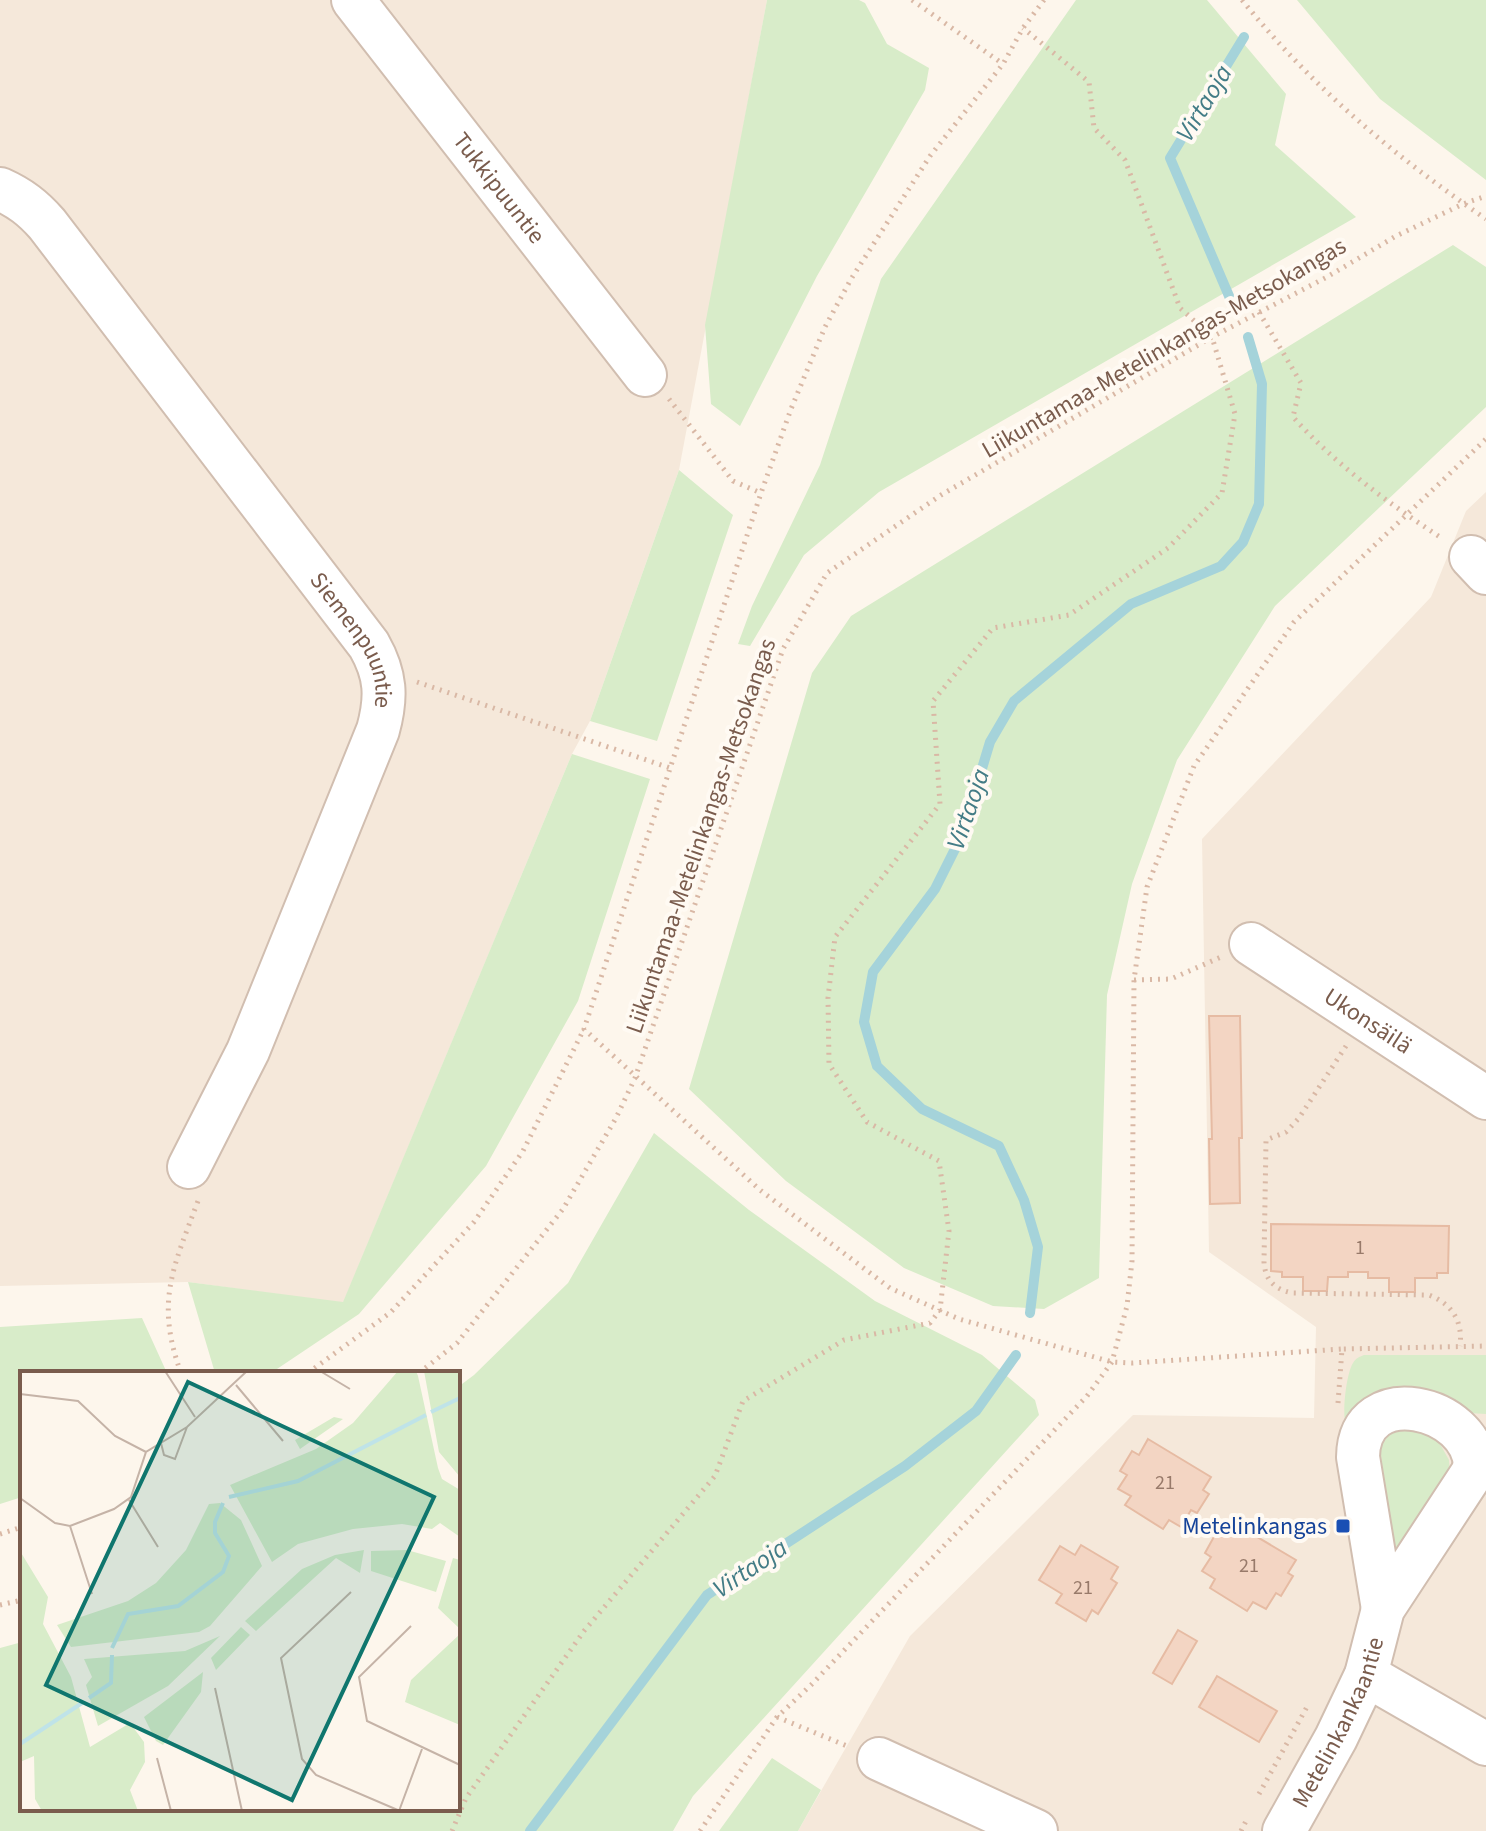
<svg xmlns="http://www.w3.org/2000/svg" width="1486" height="1831" font-family="'Source Sans 3',sans-serif">
	<style>
		.residential { fill: #f5e8da }
		.green { fill: #d8ecc9 }
		.lines { fill: none; stroke-linecap: round; stroke-linejoin: round }
		.stream { stroke: #a5d3da; stroke-width: 10 }
		.building { fill: #f3d5c3; stroke: #e6bba3; stroke-width: 2 }
		.minor-casing { stroke: #d1beb0; stroke-width: 46 }
		.path { stroke: #d9b8a5; stroke-width: 5; stroke-dasharray: 2 6; stroke-linecap: butt }
		.minor { stroke: #fff; stroke-width: 42 }
		.transit-dot { fill: #1a4fb4; stroke: #fffaf3; stroke-width: 3 }
		.labels { text-anchor: middle; dominant-baseline: central; stroke-width: 8; stroke-linejoin: round; paint-order: stroke }
		.number-label { font-size: 20px; fill: #987a6a }
		.street-label { font-size: 24px; fill: #7a5c4d; stroke: #fffaf3 }
		.transit-label { font-size: 24px; fill: #164399; stroke: #fffaf3; text-anchor: end }
		.water-label { font-size: 26px; font-style: italic; fill: #437c86; stroke: #fffaf3 }
		.inset-river { fill: none; stroke: #bfe3e8; stroke-width: 4 }
		.inset-road { fill: none; stroke: #c5b3a7; stroke-width: 2 }
		.view { fill: #0f766e; fill-opacity: 0.15; stroke: #0f766e; stroke-width: 4 }
		.inset-edge { fill: none; stroke: #7a5c4d; stroke-width: 4 }
	</style>
	<rect width="100%" height="100%" fill="#fdf6ec"/>
	<path class="residential" d="M0 0H767L679 470 590 721 572 754 343 1303 188 1282 0 1286Z
		M1486 492V1831H798L910 1636 1133 1415 1314 1418 1316 1327 1209 1252 1202 839 1431 597 1466 511Z"/>
	<path class="green" d="M767 0H859L865 3 887 44 929 68 925 90 817 276 740 426 711 404 705 325Z
		M1076 0H1207L1286 94 1275 145 1356 217 879 492 804 555 750 646 738 644 752 606 820 465 881 279Z
		M1297 0H1486V180L1380 99Z
		M1453 245 1486 267V407L1275 606 1177 760 1132 884 1107 995 1099 1278 1044 1309 993 1306 904 1268 786 1181 689 1089 812 673 851 616Z
		M679 470 733 515 657 741 590 721Z
		M572 754 650 779 578 1001 486 1166 359 1314 271 1373H215L188 1282 343 1302Z
		M654 1133 749 1210 875 1301 982 1355 1035 1400 1039 1415 693 1796 673 1831H0V1648L22 1642V1809H458V1387L474 1375 568 1283Z
		M142 1318 167 1373H22V1497L0 1504V1327Z
		M1364 1355H1486V1414L1468 1413 1347 1429C1341 1418 1346 1374 1353 1363 1356 1358 1359 1357 1364 1355Z
		M1409 1425 1427 1433 1440 1444 1449 1460 1450 1477 1394 1555 1380 1448 1390 1433Z
		M772 1758 821 1790 798 1831H719Z"/>
	<g class="lines">
		<path class="stream" d="M1232 303 1170 158 1244 37
			M1030 1313 1038 1247 1024 1200 999 1146 922 1109 877 1066 864 1022 873 972 935 889 962 835 990 742 1014 701 1131 604 1221 566 1243 542 1259 504 1262 384 1248 337
			M530 1831 707 1595 905 1466 976 1411 1016 1355"/>
	</g>
	<path class="building" d="M1209 1016H1240L1242 1138H1239L1240 1203 1210 1204 1209 1139H1212Z
		M1271 1224 1449 1226 1448 1273H1437V1278H1415V1292H1389V1278H1368V1272H1348V1277H1328L1327 1291H1303V1277H1282V1272L1271 1271Z
		M1148 1439 1211 1477 1203 1490 1209 1494 1197 1513 1191 1510 1181 1527 1169 1520 1163 1529 1125 1505 1131 1496 1118 1489 1127 1475 1120 1471 1132 1451 1139 1455Z
		M1232 1522 1296 1560 1288 1573 1293 1576 1281 1596 1276 1593 1266 1609 1253 1602 1247 1611 1210 1588 1215 1579 1202 1571 1211 1557 1205 1553 1216 1533 1223 1537Z
		M1081 1545 1118 1567 1111 1579 1117 1583 1098 1614 1092 1610 1086 1621 1056 1603 1062 1594 1039 1580 1060 1546 1075 1555Z
		M1178 1630 1197 1641 1172 1684 1153 1673Z
		M1217 1676 1277 1711 1259 1742 1199 1707Z"/>
	<g class="lines">
		<defs>
			<g id="minor">
				<path id="s1" d="M353 0 645 375"/>
				<path id="s2" d="M0 189C20 198 33 208 47 224L369 645C386 675 387 697 378 730L248 1051 189 1167"/>
				<path d="M1471 557 1486 573"/>
				<path id="s3" d="M1251 944 1486 1098"/>
				<path d="M1383 1609 1358 1457C1359 1378 1474 1406 1475 1467"/>
				<path d="M1366 1675 1486 1744"/>
				<path d="M879 1759 1036 1831"/>
				<path id="s4" d="M1284 1831 1336 1738 1366 1675 1383 1609 1486 1452"/>
			</g>
		</defs>
		<use href="#minor" class="minor-casing"/>
		<path class="path" d="M912 0 1003 64
			M1044 0 1023 28 1003 64 930 156 851 279 825 327 791 409 761 493 584 1029 760 1190 890 1288 959 1319 1112 1362 1133 1363 1342 1349
			M1242 0C1313 88 1393 155 1486 219
			M1259 312 1301 383 1293 417C1335 464 1388 503 1440 537
			M669 399 733 481 761 493
			M417 682 670 768
			M1134 980 1171 979 1221 957
			M1346 1046 1299 1118 1286 1132 1266 1140 1264 1262C1265 1280 1275 1290 1293 1293L1429 1295C1452 1304 1463 1321 1460 1346
			M181 1373C155 1302 173 1268 198 1201
			M308 1373 391 1312 474 1222 523 1151 584 1029
			M419 1373 457 1343 563 1209 616 1118 635 1078 783 649 827 573 941 495 1212 337 1327 277 1396 236 1463 204 1486 196
			M1338 1403 1342 1349 1486 1346
			M0 1534 22 1527
			M0 1605 22 1600
			M777 1717 847 1746
			M1259 1794 1308 1705
			M452 1831 466 1798 584 1631 715 1476 743 1401 844 1340 930 1323 940 1310 949 1231 939 1161 867 1122 829 1064 828 998 835 937 940 804 933 701 993 628 1069 615 1168 548 1222 493 1235 414 1212 337 1180 308 1125 160 1094 128 1089 82 1023 28
			M700 1831 777 1717 811 1685 1087 1396 1112 1362 1127 1306 1132 1261 1134 980 1147 887 1194 766 1294 622 1486 439
			M1241 1831 1248 1817"/>
		<use href="#minor" class="minor"/>
	</g>
	<rect class="transit-dot" x="1335" y="1518" width="16" height="16" rx="4"/>
	<g class="labels">
		<g class="number-label">
			<text x="1360" y="1248">1</text>
			<text x="1165" y="1483">21</text>
			<text x="1249" y="1566">21</text>
			<text x="1083" y="1588">21</text>
		</g>
		<g class="street-label">
			<text stroke="none"><textPath href="#s1" startOffset="238">Tukkipuuntie</textPath></text>
			<text transform="translate(1164 348) rotate(-30)">Liikuntamaa-Metelinkangas-Metsokangas</text>
			<text stroke="none"><textPath href="#s2" startOffset="578">Siemenpuuntie</textPath></text>
			<text transform="translate(701 836) rotate(-71)">Liikuntamaa-Metelinkangas-Metsokangas</text>
			<text stroke="none"><textPath href="#s3" startOffset="140">Ukonsäilä</textPath></text>
			<text stroke="none"><textPath href="#s4" startOffset="122">Metelinkankaantie</textPath></text>
		</g>
		<g class="transit-label">
			<text x="1327" y="1526">Metelinkangas</text>
		</g>
		<g class="water-label">
			<text transform="translate(1204 103) rotate(-59)">Virtaoja</text>
			<text transform="translate(968 809) rotate(-71)">Virtaoja</text>
			<text transform="translate(750 1568) rotate(-34)">Virtaoja</text>
		</g>
	</g>
	<g transform="translate(20 1371)">
		<rect width="440" height="440" fill="#fdf6ec"/>
		<path d="M378 0H396L398 5 418 97 422 108 440 119V166L420 152 412 158 382 153 333 158 278 173 252 191 210 114 296 78 333 52ZM404 0H440V106L419 81ZM314 46 323 48 280 78 275 69ZM200 132 221 149 242 195 190 255 179 261 51 276 37 254 108 230 136 212 166 179 189 133ZM344 179 340 202 316 187 236 260 225 250 282 198 315 184ZM387 179 426 190 416 221 351 200V180ZM0 180 28 226 23 253 51 306 70 376 110 352 124 371 125 391 110 419 118 440H22L15 428 14 385 0 391ZM433 187 440 189V258L418 237ZM221 256 230 264 196 299 191 287ZM440 263V354L385 331 391 309ZM200 265 148 315 78 355 66 314 72 306 64 288 165 280ZM183 301 181 321 143 374 136 370 124 346Z" fill="#d8ecc9"/>
		<path class="inset-river" d="M411 41 440 27M209 126 278 110 406 44M92 277 108 243 158 235 203 201 209 185 195 162V151L203 132M69 327 91 312 92 284M0 373 62 332"/>
		<path class="inset-road" d="M145 0 175 46M300 0 330 18M216 14 263 70M0 23 58 30 95 65 126 81M141 72 144 84 155 88 167 56M0 127 35 152 50 155 94 138 111 126 126 81 167 56 227 0M109 129 138 176M50 155 72 223M331 221 261 287 282 388 296 404 380 440M391 255 339 306 347 350 440 394M195 317 222 440M137 387 151 440M379 440 402 378"/>
		<path class="view" d="M168 11 414 126 272 429 26 314Z"/>
		<rect width="440" height="440" class="inset-edge"/>
	</g>
</svg>
